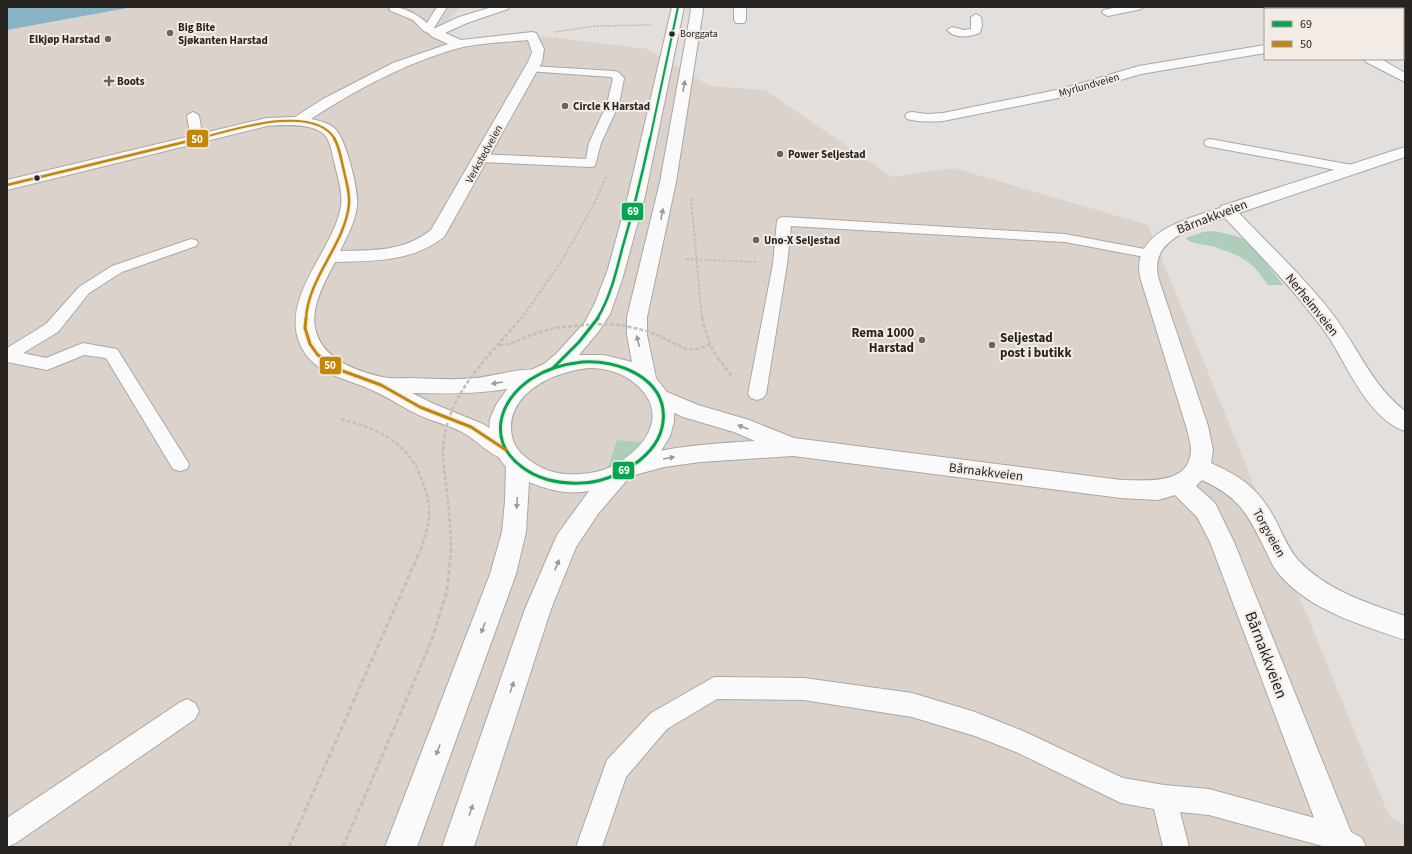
<svg xmlns="http://www.w3.org/2000/svg" width="1412" height="854" font-family="'Source Sans 3',sans-serif">
	<style>
		.built { fill: #dbd3cb }
		.green { fill: #aecdba }
		.water { fill: #89b4c6 }
		.lines { fill: none; stroke-linecap: round; stroke-linejoin: round }
		.lane-casing { stroke: #aaa7a5; stroke-width: 2 }
		.street-casing { stroke: #aaa7a5; stroke-width: 2 }
		.secondary-casing { stroke: #aaa7a5; stroke-width: 2 }
		.highway-casing { stroke: #aaa7a5; stroke-width: 2 }
		.path-far3 { stroke: #c1c0be; stroke-width: 1.5; stroke-dasharray: 2.5 1; stroke-linecap: butt }
		.path-far2 { stroke: #c1c0be; stroke-width: 2; stroke-dasharray: 3 1.5; stroke-linecap: butt }
		.path-far1 { stroke: #c1c0be; stroke-width: 2.5; stroke-dasharray: 4 2; stroke-linecap: butt }
		.path { stroke: #c1c0be; stroke-width: 3; stroke-dasharray: 5 2.5; stroke-linecap: butt }
		.lane { fill: #fbfafa; fill-rule: evenodd }
		.street { fill: #fbfafa; fill-rule: evenodd }
		.secondary { fill: #fbfafa; fill-rule: evenodd }
		.highway { fill: #fbfafa; fill-rule: evenodd }
		.path-bridge-far2 { stroke: #c1c0be; stroke-width: 2; stroke-dasharray: 3 1.5; stroke-linecap: butt }
		.path-bridge-far1 { stroke: #c1c0be; stroke-width: 2.5; stroke-dasharray: 4 2; stroke-linecap: butt }
		.path-bridge { stroke: #c1c0be; stroke-width: 3; stroke-dasharray: 5 2.5; stroke-linecap: butt }
		.bus-1-far2-casing { stroke: #f3ece6; stroke-width: 4 }
		.bus-1-far1-casing { stroke: #f3ece6; stroke-width: 5 }
		.bus-1-casing { stroke: #f3ece6; stroke-width: 6 }
		.bus-2-far2-casing { stroke: #f3ece6; stroke-width: 4 }
		.bus-2-far1-casing { stroke: #f3ece6; stroke-width: 5 }
		.bus-2-casing { stroke: #f3ece6; stroke-width: 6 }
		.bus-1-far2 { stroke: #00a651; stroke-width: 2 }
		.bus-1-far1 { stroke: #00a651; stroke-width: 2.5 }
		.bus-1 { stroke: #00a651; stroke-width: 3 }
		.bus-2-far2 { stroke: #c38608; stroke-width: 2 }
		.bus-2-far1 { stroke: #c38608; stroke-width: 2.5 }
		.bus-2 { stroke: #c38608; stroke-width: 3 }
		.oneway { fill: #9c9a99 }
		.poi-dot { fill: #696563; stroke: #f3ece6; stroke-width: 1.5 }
		.bus-dot { fill: #272422; stroke: #f3ece6; stroke-width: 1.5 }
		.labels { text-anchor: middle; dominant-baseline: central; stroke-width: 4; stroke-linejoin: round; paint-order: stroke }
		.far-bus-label { font-size: 10px; fill: #272422; stroke: #f3ece6; text-anchor: start }
		.far-poi-label { font-size: 11px; font-weight: bold; fill: #272422; stroke: #f3ece6; text-anchor: start }
		.far-street-label { font-size: 11px; fill: #272422; stroke: #f3ece6 }
		.street-label { font-size: 13px; fill: #272422; stroke: #f3ece6 }
		.poi-label { font-size: 13px; font-weight: bold; fill: #272422; stroke: #f3ece6; text-anchor: end }
		.near-street-label { font-size: 16px; fill: #272422; stroke: #f3ece6 }
		.line-badge { stroke: #f3ece6; stroke-width: 1.5 }
		.badge-label { font-size: 11px; text-anchor: middle; font-weight: bold; fill: #fff }
	</style>
	<rect width="100%" height="100%" fill="#e3dfdc"/>
	<path class="built" d="M133 7H461L438 31 453 50 542 36 648 49 710 86 765 90 892 177 954 168 1148 225 1389 816 1405 826V847H7V30Z"/>
	<path class="green" d="M1215 231 1239 237 1250 243 1283 285H1268C1263 279 1259 272 1254 267 1245 258 1230 252 1218 248 1210 244 1190 245 1186 238L1203 232Z
		M617 440 655 444 606 474Z"/>
	<path class="water" d="M7 7H133L7 30Z"/>
	<g class="lines">
		<defs>
			<path id="lane" d="M391 7C404 7 417 14 427 23L437 7H447L434 28 440 33 435 36 424 31 413 20 391 11 389 9Z
				M976 14 981 17 982 25 980 33C969 37 955 39 947 30L952 27 964 30 971 29V17Z
				M532 66 614 71 618 72 624 78 619 104 601 143 595 166 591 167 481 162 477 161 475 158 477 155 481 154 586 159 589 143 607 104 613 79 611 77 528 71 527 69Z
				M193 112 197 114 199 116 203 140 201 143H193L191 140 187 116 189 114Z
				M1210 139 1352 165 1357 166 1358 169 1357 172 1352 173 1206 146 1204 143 1206 140Z
				M784 217 1065 234 1150 250 1155 251 1157 254 1155 257 1150 258 1065 242 791 226 787 264 766 394 763 398 757 400 751 398 748 394 773 264 777 221 779 218Z
				M191 239 196 240 198 243 196 246 122 272 89 293 58 332 23 353 46 358 83 343 117 349 189 464 187 469 180 471 173 469 106 358 84 355 47 370 7 362V348L46 324 79 287 112 266Z
				M714 677 804 678 912 693 975 712 1023 731 1123 778 1164 785 1209 789 1337 824 1362 838 1366 847H1326L1209 815 1180 812 1189 847H1163L1154 809 1121 803 1016 752 975 736 912 717 804 700 717 699 667 729 626 777 602 847H576L607 760 651 713Z
				M187 699 195 703 199 711 195 719 16 843 7 847V818L179 703Z"/>
			<path id="street" d="M492 7H510L508 9 467 23 445 33 461 40 532 32 536 33 544 49 542 62 444 237C412 262 374 261 335 262 325 281 311 306 315 328 321 359 356 371 382 377 391 379 401 378 410 378 432 379 454 380 476 378 494 376 527 366 542 371L545 376 542 381C498 394 457 394 412 393L434 404 483 424 514 444 517 450 514 456C511 457 508 459 505 459 494 458 477 441 467 435 456 428 443 424 431 420 410 413 394 400 374 391 347 378 313 375 300 344 280 297 334 250 341 206 343 191 337 175 334 161 332 153 331 145 327 138 317 122 283 125 267 126L7 190V180L267 118 295 117 323 99 393 63 448 44 431 36 429 33 431 30 459 17ZM528 40 532 52 528 62 431 230C403 252 374 250 340 251 347 237 355 222 357 206 359 191 346 140 336 130 330 123 320 121 311 119 355 90 408 62 459 48 478 43 508 42 528 40Z
				M734 7H746V20L744 23H736L734 20Z
				M1117 7H1143L1141 9 1137 10 1108 16 1104 14 1102 12 1104 10Z
				M1265 45V53L1141 74 1063 97 943 121C931 122 919 122 907 119L905 116 907 113 912 112 927 114 943 113 1061 89 1139 66Z
				M1405 147V157L1239 213C1271 247 1306 279 1334 316 1358 348 1373 387 1405 411V431C1370 420 1348 368 1330 339 1323 329 1316 319 1308 310 1282 277 1253 248 1225 218 1195 228 1147 238 1159 280L1208 426 1213 450 1211 463C1244 478 1260 490 1277 523 1283 536 1289 549 1298 560 1326 590 1367 603 1405 616V640C1362 625 1310 611 1279 574 1272 566 1268 555 1263 545 1246 511 1238 497 1202 480L1196 486 1215 503 1234 542 1353 837 1349 847H1325L1210 542 1197 517 1175 495 1158 500 1121 498 793 456 700 462 664 467 631 476 623 473 620 467 623 461C666 446 710 444 755 441L734 432 683 417 651 402 648 397 651 392 659 389 667 392 698 405 749 420 794 438 1121 480C1145 480 1190 486 1191 450 1191 443 1188 434 1186 426L1140 277C1131 231 1188 219 1220 208L1221 206Z"/>
			<path id="secondary" d="M1275 7H1289L1291 9H1277Z
				M1365 59H1381L1405 73V82L1366 62Z"/>
			<path id="highway" d="M672 7H684L645 196 622 280 610 314 599 331 579 355H604L632 362 627 335V317L660 182 691 10 690 7H702L703 10 676 182 647 317V335L656 378 666 391 674 409V422L670 436 658 456 645 469 627 480 598 514 576 547 551 609 474 847H442L525 609 557 535 589 491C569 495 548 490 529 482L526 532 516 574 417 847H385L490 574 502 532 505 501 506 467 499 458 491 442 489 430 490 419 496 405 508 388 524 373 544 364 557 353 585 322 595 303 608 269 628 196ZM589 368C607 368 623 373 637 385 670 415 645 449 613 466 599 473 581 475 565 474 552 473 540 468 529 460 517 451 511 442 511 427 512 389 558 371 589 368Z"/>
		</defs>
		<use href="#lane" class="lane-casing"/>
		<use href="#street" class="street-casing"/>
		<use href="#secondary" class="secondary-casing"/>
		<use href="#highway" class="highway-casing"/>
		<path class="path-far3" d="M555 32 595 26 651 25"/>
		<path class="path-far2" d="M594 204 606 177
			M686 259 756 262"/>
		<path class="path-far1" d="M718 358 733 378
			M341 419C379 429 410 443 423 483 427 494 430 505 429 516 428 528 424 540 420 552"/>
		<path class="path" d="M289 847 420 551"/>
		<use href="#lane" class="lane"/>
		<use href="#street" class="street"/>
		<use href="#secondary" class="secondary"/>
		<use href="#highway" class="highway"/>
		<path class="path-bridge-far2" d="M691 198 702 319
			M521 319 563 259 594 204"/>
		<path class="path-bridge-far1" d="M702 318 710 345 718 358
			M499 345 510 344 528 336 554 328 597 324 621 325 651 332 686 349H696L710 345
			M451 552C451 527 448 501 445 476 444 469 443 462 443 455 443 396 487 359 521 318"/>
		<path class="path-bridge" d="M343 847 431 642 447 591 451 551"/>
		<defs>
			<path id="bus-1-far2" d="M650 139 678 7"/>
			<path id="bus-1-far1" d="M597 319C610 298 616 273 622 249 633 212 642 175 650 138"/>
			<path id="bus-1" d="M582 362C617 359 668 378 663 422 659 457 614 482 582 483 560 484 539 480 522 467 487 441 498 401 531 379 546 369 564 364 582 362Z
				M553 368 579 342 598 318"/>
			<path id="bus-2-far2" d="M197 139C229 131 313 102 335 139"/>
			<path id="bus-2-far1" d="M7 185 201 138
				M306 319C308 277 345 245 349 204 350 193 346 181 344 171 341 160 340 148 334 138"/>
			<path id="bus-2" d="M306 318 305 328 310 344 317 354 332 367 381 385 420 407 471 427 506 450"/>
		</defs>
		<use href="#bus-1-far2" class="bus-1-far2-casing"/>
		<use href="#bus-1-far1" class="bus-1-far1-casing"/>
		<use href="#bus-1" class="bus-1-casing"/>
		<use href="#bus-2-far2" class="bus-2-far2-casing"/>
		<use href="#bus-2-far1" class="bus-2-far1-casing"/>
		<use href="#bus-2" class="bus-2-casing"/>
		<use href="#bus-1-far2" class="bus-1-far2"/>
		<use href="#bus-1-far1" class="bus-1-far1"/>
		<use href="#bus-1" class="bus-1"/>
		<use href="#bus-2-far2" class="bus-2-far2"/>
		<use href="#bus-2-far1" class="bus-2-far1"/>
		<use href="#bus-2" class="bus-2"/>
	</g>
	<defs><path id="oneway-solid" d="M-6-.8H1V-3.2L6.5 0L1 3.2V.8H-6Z"/></defs>
	<g class="oneway">
		<use href="#oneway-solid" transform="translate(684 86) rotate(-80)"/>
		<use href="#oneway-solid" transform="translate(662 214) rotate(-79)"/>
		<use href="#oneway-solid" transform="translate(638 341) rotate(-103)"/>
		<use href="#oneway-solid" transform="translate(497 383) rotate(171)"/>
		<use href="#oneway-solid" transform="translate(743 427) rotate(-159)"/>
		<use href="#oneway-solid" transform="translate(669 458) rotate(-10)"/>
		<use href="#oneway-solid" transform="translate(517 503) rotate(94)"/>
		<use href="#oneway-solid" transform="translate(557 565) rotate(-67)"/>
		<use href="#oneway-solid" transform="translate(483 628) rotate(110)"/>
		<use href="#oneway-solid" transform="translate(512 687) rotate(-71)"/>
		<use href="#oneway-solid" transform="translate(438 750) rotate(110)"/>
		<use href="#oneway-solid" transform="translate(471 810) rotate(-71)"/>
	</g>
	<g class="poi-dot">
		<circle cx="170" cy="33" r="4"/>
		<circle cx="108" cy="39" r="4"/>
		<path d="M107 75h4v4h4v4h-4v4h-4v-4h-4v-4h4z"/>
		<circle cx="565" cy="106" r="4"/>
		<circle cx="780" cy="154" r="4"/>
		<circle cx="756" cy="240" r="4"/>
		<circle cx="922" cy="340" r="4"/>
		<circle cx="992" cy="345" r="4"/>
	</g>
	<g class="bus-dot">
		<circle cx="672" cy="34" r="3.5"/>
		<circle cx="37" cy="178" r="3.5"/>
	</g>
	<g class="labels">
		<g class="far-bus-label">
			<text x="680" y="34">Borggata</text>
		</g>
		<g class="far-poi-label">
			<text x="178" y="27">Big Bite<tspan x="178" dy="13">Sjøkanten Harstad</tspan></text>
			<text x="100" y="39" text-anchor="end">Elkjøp Harstad</text>
			<text x="117" y="81">Boots</text>
			<text x="573" y="106">Circle K Harstad</text>
			<text x="788" y="154">Power Seljestad</text>
			<text x="764" y="240">Uno-X Seljestad</text>
		</g>
		<g class="far-street-label">
			<text transform="translate(1089 85) rotate(-16)">Myrlundveien</text>
			<text transform="translate(484 154) rotate(-61)">Verkstedveien</text>
		</g>
		<g class="street-label">
			<text transform="translate(1212 217) rotate(-21)">Bårnakkveien</text>
			<text transform="translate(1312 305) rotate(51)">Nerheimveien</text>
			<text transform="translate(986 472) rotate(7)">Bårnakkveien</text>
			<text transform="translate(1269 533) rotate(61)">Torgveien</text>
		</g>
		<g class="poi-label">
			<text x="914" y="333">Rema 1000<tspan x="914" dy="15">Harstad</tspan></text>
			<text x="1000" y="338" text-anchor="start">Seljestad<tspan x="1000" dy="15">post i butikk</tspan></text>
		</g>
		<g class="near-street-label">
			<text transform="translate(1266 655) rotate(69)">Bårnakkveien</text>
		</g>
	</g>
	<g class="line-badge">
		<rect x="186" y="129" width="23" height="19" rx="4" fill="#c38608"/>
		<rect x="621" y="202" width="23" height="19" rx="4" fill="#00a651"/>
		<rect x="319" y="356" width="23" height="19" rx="4" fill="#c38608"/>
		<rect x="612" y="461" width="23" height="19" rx="4" fill="#00a651"/>
	</g>
	<g class="badge-label">
		<text x="197" y="143">50</text>
		<text x="633" y="215">69</text>
		<text x="330" y="369">50</text>
		<text x="624" y="474">69</text>
	</g>
	<rect width="1412" height="854" fill="none" stroke="#272422" stroke-width="16"/>
	<rect x="1264" y="8" width="140" height="52" fill="#f3ece6" stroke="#a19c98"/>
	<rect x="1272" y="21" width="20" height="6" fill="#00a651" stroke="#a19c98"/>
	<text x="1300" y="28" font-size="12" fill="#272422">69</text>
	<rect x="1272" y="41" width="20" height="6" fill="#c38608" stroke="#a19c98"/>
	<text x="1300" y="48" font-size="12" fill="#272422">50</text>
</svg>
